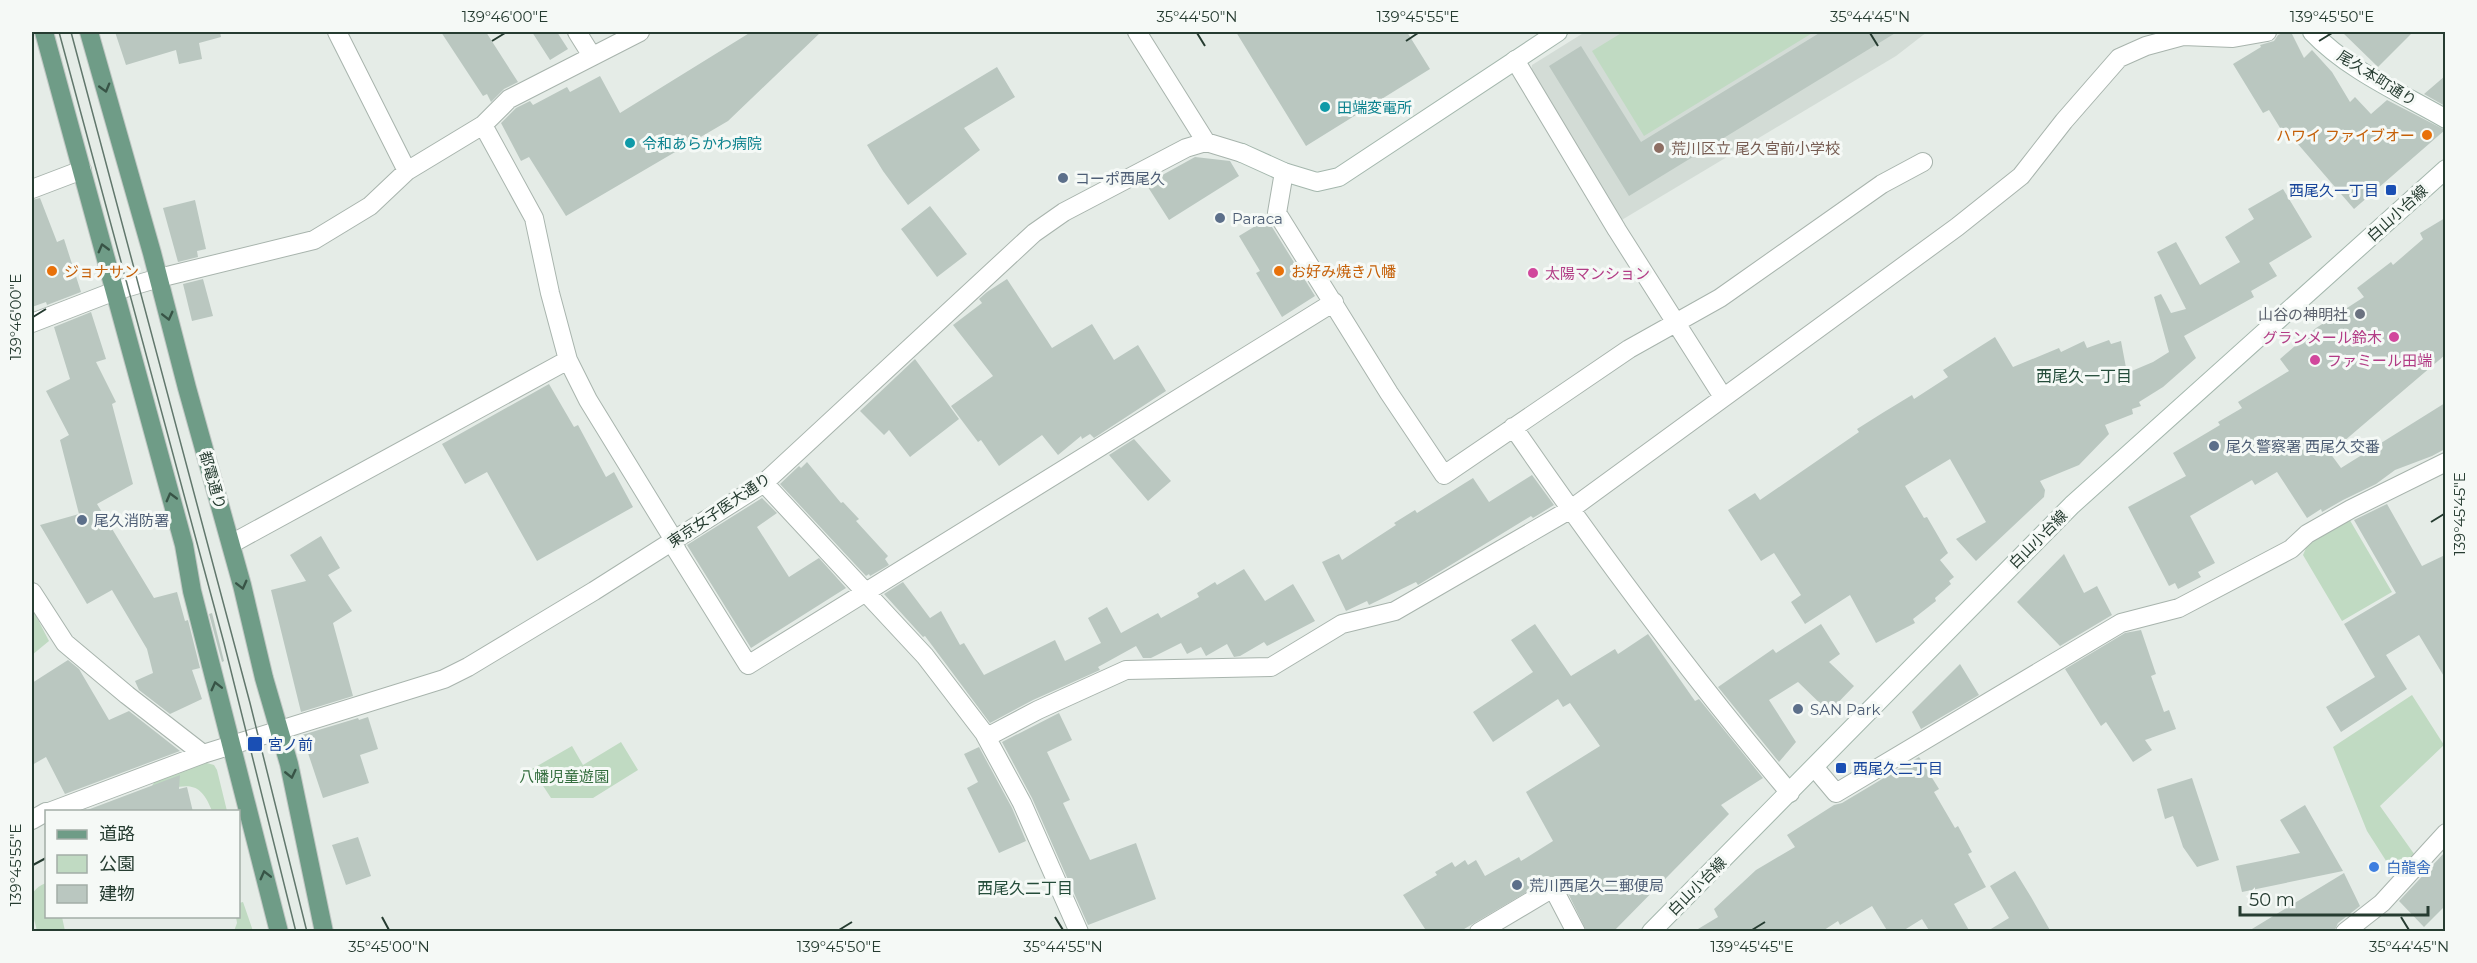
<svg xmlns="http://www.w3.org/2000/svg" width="2477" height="963" font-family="Montserrat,'Noto Sans JP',sans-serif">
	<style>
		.built { fill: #d3dcd6 }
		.green { fill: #c0dac2 }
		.building { fill: #bac7c0 }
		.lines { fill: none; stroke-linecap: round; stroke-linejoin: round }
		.street-casing { stroke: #a8b4ad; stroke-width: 20 }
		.secondary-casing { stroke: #a4b7ad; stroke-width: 20 }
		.primary-casing { stroke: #c2c8c5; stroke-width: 20 }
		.street { stroke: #fff; stroke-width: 18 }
		.secondary { stroke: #fff; stroke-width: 18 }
		.primary { stroke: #6f9c87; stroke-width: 18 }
		.tram { stroke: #61776c; stroke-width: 1.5 }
		.oneway { stroke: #385446 }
		.ticks { fill: none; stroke: #263c31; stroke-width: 2 }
		.culture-dot { fill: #0f9aa8; stroke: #f5f9f6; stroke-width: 2 }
		.food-dot { fill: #e8710a; stroke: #f5f9f6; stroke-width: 2 }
		.education-dot { fill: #8d6e63; stroke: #f5f9f6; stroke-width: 2 }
		.service-dot { fill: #5c6f8a; stroke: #f5f9f6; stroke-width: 2 }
		.transit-dot { fill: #1a4fb4; stroke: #f5f9f6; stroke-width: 2 }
		.hotel-dot { fill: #d1479c; stroke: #f5f9f6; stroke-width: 2 }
		.worship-dot { fill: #6b7280; stroke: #f5f9f6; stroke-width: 2 }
		.shop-dot { fill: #3f7fe0; stroke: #f5f9f6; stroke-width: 2 }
		.labels { text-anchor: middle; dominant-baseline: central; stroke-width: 6; stroke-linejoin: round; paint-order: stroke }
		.street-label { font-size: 15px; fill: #263c31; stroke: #f5f9f6 }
		.culture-label { font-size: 15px; fill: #0d838f; stroke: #f5f9f6; text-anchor: start }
		.food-label { font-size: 15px; fill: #c56008; stroke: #f5f9f6; text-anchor: start }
		.education-label { font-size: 15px; fill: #785e54; stroke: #f5f9f6; text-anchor: start }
		.service-label { font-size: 15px; fill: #4e5e75; stroke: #f5f9f6; text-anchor: start }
		.transit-label { font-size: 15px; fill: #164399; stroke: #f5f9f6; text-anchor: start }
		.hotel-label { font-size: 15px; fill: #b23c85; stroke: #f5f9f6; text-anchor: start }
		.worship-label { font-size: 15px; fill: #5b616d; stroke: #f5f9f6; text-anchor: end }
		.park-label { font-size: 15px; fill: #356e3f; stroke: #f5f9f6 }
		.shop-label { font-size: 15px; fill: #366cbe; stroke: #f5f9f6; text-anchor: start }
		.neighbourhood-label { font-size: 16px; fill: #244c3a; stroke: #f5f9f6 }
		.neatline { fill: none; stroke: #263c31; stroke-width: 2 }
		.ticks-label { font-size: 15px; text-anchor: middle; fill: #263c31 }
	</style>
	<rect width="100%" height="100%" fill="#e5ece7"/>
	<path class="built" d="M1585 32H1927L1896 56 1620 221 1531 75 1532 65Z"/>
	<path class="green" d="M1623 32H1814L1644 136 1592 51Z
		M2348 517 2392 592 2342 621 2303 555 2310 539Z
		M32 608 49 641 32 655Z
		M2412 695 2444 745 2380 806 2417 858 2397 878 2367 831 2333 747Z
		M621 742 638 770 593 798H551L532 769 572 746 583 765Z
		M203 762 214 765 217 770 227 811H212C199 777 185 786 155 792L152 786 156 779Z
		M46 883V916L62 917 65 931H37C33 912 22 892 46 883Z
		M243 902 253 931H234L237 923 236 917 238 916 239 903Z"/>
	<path class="building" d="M115 32H220L221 37 199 43 202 59 179 64 176 50 126 65Z
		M441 32H486L518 82 504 89 491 102 487 94 483 96Z
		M532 32H557L568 49 550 60Z
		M751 32H821L728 121 566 216 529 157 521 161 501 123 516 108 530 101 533 105 567 87 570 92 600 76 620 113Z
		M1236 32H1407L1430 69 1306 146Z
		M1821 32H1897L1629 196 1549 66 1581 46 1641 142Z
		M2285 32H2291L2304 58 2312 50 2332 72 2350 102 2355 97 2371 114 2387 100 2445 130 2354 209 2285 129 2282 131 2269 110 2263 113 2233 64 2261 47 2260 45 2274 41 2278 35Z
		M2342 32H2413L2378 67Z
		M997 67 1015 97 964 128 980 150 908 205 883 171 867 145Z
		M2445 76V106L2424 94Z
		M1195 157 1230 161 1239 176 1169 220 1146 184Z
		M2283 189 2312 237 2269 263 2277 276 2251 291 2254 297 2184 336 2196 358 2163 387 2139 402 2141 406 2132 409 2133 414 2105 425 2109 434 2079 465 2040 481 2045 490 2044 497 1976 561 1956 539 1986 522 1950 459 1905 486 1924 518 1927 517 1948 553 1940 560 1954 577 1949 581 1951 584 1935 598 1936 601 1913 619 1915 623 1876 643 1850 595 1805 624 1791 602 1801 595 1774 553 1761 561 1728 510 1755 493 1760 500 1859 432 1857 429 1884 412 1912 395 1914 399 1948 377 1943 370 1995 337 2013 367 2059 348 2061 352 2084 341 2087 348 2109 340 2111 344 2121 341 2127 373 2153 362 2169 352 2154 297 2161 294 2171 313 2186 309 2157 252 2176 242 2200 285 2240 262 2225 237 2254 219 2248 209Z
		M40 198 57 242 64 239 81 292 47 305 46 302 32 307V200Z
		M195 200 206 249 197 251 198 257 178 262 163 208Z
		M930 206 967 254 937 277 901 229Z
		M2445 218V355L2330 453 2341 468 2445 403V449L2432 456 2395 470 2376 484 2343 500 2322 512 2321 509 2307 518 2277 472 2255 485 2252 480 2190 516 2215 563 2198 572 2201 577 2178 589 2175 583 2169 586 2128 507 2186 476 2173 453 2220 425 2218 422 2242 408 2238 402 2289 371 2280 359 2316 328 2364 297 2357 288 2391 262 2393 265 2423 239 2420 233Z
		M1267 219 1315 296 1282 317 1256 273 1260 271 1239 236Z
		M203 279 213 316 192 321 183 284Z
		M1007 279 1052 348 1092 324 1114 360 1138 345 1166 391 1094 438 1090 434 1082 439 1081 436 1058 455 1042 435 999 466 981 440 978 442 951 406 993 376 953 325 982 303 979 299 987 292Z
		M91 312 106 359 96 362 116 402 112 404 133 484 97 504 154 598 177 592 185 621 188 620 200 668 192 670 202 699 170 714 139 690 135 681 153 673 147 649 112 590 87 604 40 525 79 514 60 440 69 435 46 391 70 379 54 327Z
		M915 359 959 419 910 457 889 430 884 435 860 411Z
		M549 384 574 427 578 425 606 477 614 472 633 507 537 561 487 472 465 484 442 444Z
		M1134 439 1171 481 1148 501 1109 455Z
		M807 462 841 503 843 502 859 519 856 521 888 556 885 559 889 565 870 576 869 574 866 576 780 484 799 466 801 468Z
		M1532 475 1554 505 1533 518 1531 516 1418 585 1416 582 1369 605 1367 601 1346 611 1322 562 1339 554 1342 560 1396 525 1394 523 1415 510 1417 513 1473 478 1489 502Z
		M762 498 777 513 757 527 789 577 819 558 846 588 751 648 687 545Z
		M2387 504 2422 566 2445 555V678L2419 635 2386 655 2407 689 2341 732 2326 707 2375 677 2344 624 2396 593 2354 520Z
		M321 536 340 568 328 575 352 611 333 623 353 696 301 712 271 590 306 581 290 555Z
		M2064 554 2084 593 2097 586 2112 615 2060 646 2017 602Z
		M1244 569 1265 601 1293 584 1315 621 1267 646 1264 642 1240 656 1234 657 1227 644 1206 656 1201 647 1187 654 1181 643 1151 658H1143L1136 646 1098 667 1100 670 1033 700 990 723 925 636 923 637 884 594 903 582 930 618 941 611 960 645 964 643 984 675 1055 640 1065 661 1101 643 1088 618 1107 607 1121 633 1158 613 1161 618 1199 597 1197 593 1215 582 1217 585Z
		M212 613 224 661 222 662 209 614Z
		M1535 624 1571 676 1615 649 1618 654 1648 634 1695 701 1699 699 1763 778 1721 805 1729 814 1613 932H1587L1563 883 1556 877H1552L1459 932H1427L1403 895 1437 875 1435 872 1452 862 1455 867 1465 860 1468 865 1476 860 1485 876 1519 857 1521 861 1553 841 1526 792 1600 746 1570 703 1563 707 1558 699 1493 742 1473 712 1533 672 1511 640Z
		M1821 624 1840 654 1829 662 1854 686 1829 712 1798 682 1769 700 1796 742 1779 762 1718 687 1773 649 1776 653Z
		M2141 630 2156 674 2151 676 2164 712 2169 710 2176 729 2145 740 2152 750 2133 762 2106 722 2101 726 2065 669 2125 633Z
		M68 660 79 669 109 720 129 711 180 751 65 794 46 757 32 765V683Z
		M1960 664 1979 695 1921 729 1912 712Z
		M1059 713 1072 740 1047 752 1070 800 1063 803 1090 860 1136 843 1156 899 1088 925 1032 798 1002 742Z
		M368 717 378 749 360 755 369 783 323 798 302 735 358 718 359 720Z
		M979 747 1012 808 1026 841 999 853 967 788 978 782 964 754Z
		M1919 757 1939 789 1934 792 1955 828 1958 826 1972 852 1968 854 1986 887 1954 904 1970 932H1930L1922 919 1901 932H1888L1872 906 1840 925 1838 921 1821 932H1693L1718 917 1714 909 1756 870 1795 847 1787 835 1834 805 1842 803Z
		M180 775 179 789 187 787 193 812H82Z
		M2192 778 2219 860 2197 867 2183 847 2173 816 2165 819 2157 789Z
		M2305 805 2343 871 2242 892 2236 866 2300 853 2280 820Z
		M358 837 371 876 346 885 332 845Z
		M2445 852V906L2424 927 2399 901Z
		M2015 871 2031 897 2051 932H1986L2009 918 1990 886Z
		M2344 873 2360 906 2338 923 2334 932H2247Z"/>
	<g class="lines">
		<defs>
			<path id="street" d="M337 32 407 171
				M577 32 592 56
				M1137 32 1206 142
				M1515 60 1617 230 1723 397
				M483 125 534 218 550 293 568 360 588 400 669 532 677 551 748 665 1334 302
				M1284 172 1277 213 1389 393 1444 475 1629 349 1720 298 1882 184 1923 162
				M32 189 82 170
				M32 323 115 291 159 278 314 240 370 206 407 171 483 125 509 99 640 32
				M1513 427C1600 553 1691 676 1790 793
				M764 483 925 656 984 733 1022 803 1079 932
				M231 544 568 360
				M32 592 65 643 127 695 203 754 444 679 468 667 594 591 764 483 1034 233 1064 212 1186 148 1206 142 1242 153
				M987 737 1038 710 1126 670 1271 667 1342 624 1395 611 1571 509 1957 227 2021 176 2064 121 2119 58 2146 46 2183 36 2233 38 2267 32
				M1815 768 1836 793 2121 623 2179 608 2291 549 2307 534 2351 509 2446 462
				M49 812 203 754
				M32 820 46 812
				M1479 932 1553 888 1576 932
				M2345 932 2382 903 2446 833"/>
			<path id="secondary" d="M2312 32C2348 70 2401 93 2446 119
				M1242 153 1284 172 1317 182 1339 177 1558 32
				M1651 932 2072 505 2446 169"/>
			<path id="primary" d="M44 32 184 545 192 591 279 932
				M89 32 152 253 187 388 242 585 264 678 289 764 324 932"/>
		</defs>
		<use href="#street" class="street-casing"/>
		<use href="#secondary" class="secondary-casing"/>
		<use href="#primary" class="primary-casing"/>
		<use href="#street" class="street"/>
		<use href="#secondary" class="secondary"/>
		<use href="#primary" class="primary"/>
		<path class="tram" d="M59 32 224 643 296 932
			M71 32 250 703 307 932"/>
	</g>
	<defs><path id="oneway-chevron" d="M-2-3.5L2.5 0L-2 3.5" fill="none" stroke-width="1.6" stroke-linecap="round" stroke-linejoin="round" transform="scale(1.5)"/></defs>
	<g class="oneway">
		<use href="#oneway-chevron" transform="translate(105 88) rotate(74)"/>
		<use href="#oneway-chevron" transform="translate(103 248) rotate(-105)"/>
		<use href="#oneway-chevron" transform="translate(168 316) rotate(76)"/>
		<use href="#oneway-chevron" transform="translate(171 497) rotate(-105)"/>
		<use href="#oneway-chevron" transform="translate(242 585) rotate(76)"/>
		<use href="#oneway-chevron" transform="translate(216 686) rotate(-104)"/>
		<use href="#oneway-chevron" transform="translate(291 774) rotate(77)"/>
		<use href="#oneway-chevron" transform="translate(265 875) rotate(-104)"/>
	</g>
	<path class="ticks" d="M1197 33 1205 46M1870 33 1878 46M492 41 505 33M1406 41 1418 33M2319 41 2332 33M33 317 46 309M2431 522 2444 514M33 865 46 858M382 917 389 930M1055 917 1063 930M2401 917 2409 930M839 930 852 922M1752 930 1765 922"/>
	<g class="culture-dot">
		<circle cx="1325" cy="107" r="6"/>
		<circle cx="630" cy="143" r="6"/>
	</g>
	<g class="food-dot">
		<circle cx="2427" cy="135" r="6"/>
		<circle cx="52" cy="271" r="6"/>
		<circle cx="1279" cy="271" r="6"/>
	</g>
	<circle class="education-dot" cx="1659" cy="148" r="6"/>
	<g class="service-dot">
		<circle cx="1063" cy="178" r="6"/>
		<circle cx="1220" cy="218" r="6"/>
		<circle cx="2214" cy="446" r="6"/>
		<circle cx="82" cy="520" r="6"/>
		<circle cx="1798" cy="709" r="6"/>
		<circle cx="1517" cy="885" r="6"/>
	</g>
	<g class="transit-dot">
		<rect x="2385" y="184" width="12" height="12" rx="3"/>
		<rect x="247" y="736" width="16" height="16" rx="3"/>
		<rect x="1835" y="762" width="12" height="12" rx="3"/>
	</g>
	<g class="hotel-dot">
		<circle cx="1533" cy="273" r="6"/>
		<circle cx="2394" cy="337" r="6"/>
		<circle cx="2315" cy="360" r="6"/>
	</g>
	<circle class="worship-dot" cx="2360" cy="314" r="6"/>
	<circle class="shop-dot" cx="2374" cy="867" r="6"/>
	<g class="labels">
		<g class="street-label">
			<text transform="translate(2377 78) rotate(32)">尾久本町通り</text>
			<text transform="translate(2397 213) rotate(-42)">白山小台線</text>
			<text transform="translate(213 480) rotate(74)">都電通り</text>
			<text transform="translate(719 510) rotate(-34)">東京女子医大通り</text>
			<text transform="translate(2038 539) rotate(-45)">白山小台線</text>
			<text transform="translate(1697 886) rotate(-45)">白山小台線</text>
		</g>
		<g class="culture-label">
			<text x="1337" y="107">田端変電所</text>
			<text x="642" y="143">令和あらかわ病院</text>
		</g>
		<g class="food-label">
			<text x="2415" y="135" text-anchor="end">ハワイ ファイブオー</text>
			<text x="64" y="271">ジョナサン</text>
			<text x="1291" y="271">お好み焼き八幡</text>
		</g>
		<g class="education-label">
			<text x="1671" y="148">荒川区立 尾久宮前小学校</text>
		</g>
		<g class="service-label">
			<text x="1075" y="178">コーポ西尾久</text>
			<text x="1232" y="218">Paraca</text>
			<text x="2226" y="446">尾久警察署 西尾久交番</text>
			<text x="94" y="520">尾久消防署</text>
			<text x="1810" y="709">SAN Park</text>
			<text x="1529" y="885">荒川西尾久二郵便局</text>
		</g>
		<g class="transit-label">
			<text x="2379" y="190" text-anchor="end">西尾久一丁目</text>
			<text x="268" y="744">宮ノ前</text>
			<text x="1853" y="768">西尾久二丁目</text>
		</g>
		<g class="hotel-label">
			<text x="1545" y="273">太陽マンション</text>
			<text x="2382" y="337" text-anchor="end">グランメール鈴木</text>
			<text x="2327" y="360">ファミール田端</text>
		</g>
		<g class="worship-label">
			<text x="2348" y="314">山谷の神明社</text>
		</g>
		<g class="park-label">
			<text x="564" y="776">八幡児童遊園</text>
		</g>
		<g class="shop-label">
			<text x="2386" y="867">白龍舎</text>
		</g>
		<g class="neighbourhood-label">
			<text x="2084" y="376">西尾久一丁目</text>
			<text x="1025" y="888">西尾久二丁目</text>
		</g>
	</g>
	<rect width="2477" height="963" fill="none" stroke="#f5f9f6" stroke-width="66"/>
	<rect x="45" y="810" width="195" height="108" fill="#f5f9f6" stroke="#a2ada7" stroke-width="1.5"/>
	<rect x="57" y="830" width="30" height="9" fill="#6f9c87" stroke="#a2ada7" stroke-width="1.5"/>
	<text x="99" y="840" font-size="18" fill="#263c31">道路</text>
	<rect x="57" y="855" width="30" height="18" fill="#c0dac2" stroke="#a2ada7" stroke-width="1.5"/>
	<text x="99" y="870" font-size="18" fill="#263c31">公園</text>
	<rect x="57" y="885" width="30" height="18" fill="#bac7c0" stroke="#a2ada7" stroke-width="1.5"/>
	<text x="99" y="900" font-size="18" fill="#263c31">建物</text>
	<path d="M2240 906v9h188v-9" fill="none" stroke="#263c31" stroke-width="3"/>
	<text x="2249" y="906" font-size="18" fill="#263c31" stroke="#f5f9f6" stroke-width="4.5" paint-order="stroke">50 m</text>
	<rect x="33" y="33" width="2411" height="897" class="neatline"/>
	<g class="ticks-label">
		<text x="505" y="22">139°46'00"E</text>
		<text x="1197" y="22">35°44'50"N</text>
		<text x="1418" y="22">139°45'55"E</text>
		<text x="1870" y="22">35°44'45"N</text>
		<text x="2332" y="22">139°45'50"E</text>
		<text transform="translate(16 317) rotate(-90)" y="5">139°46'00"E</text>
		<text transform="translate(2460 514) rotate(-90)" y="5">139°45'45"E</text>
		<text transform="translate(16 865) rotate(-90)" y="5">139°45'55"E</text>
		<text x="389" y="952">35°45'00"N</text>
		<text x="839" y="952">139°45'50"E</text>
		<text x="1063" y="952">35°44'55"N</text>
		<text x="1752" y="952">139°45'45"E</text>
		<text x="2409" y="952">35°44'45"N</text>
	</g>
</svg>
